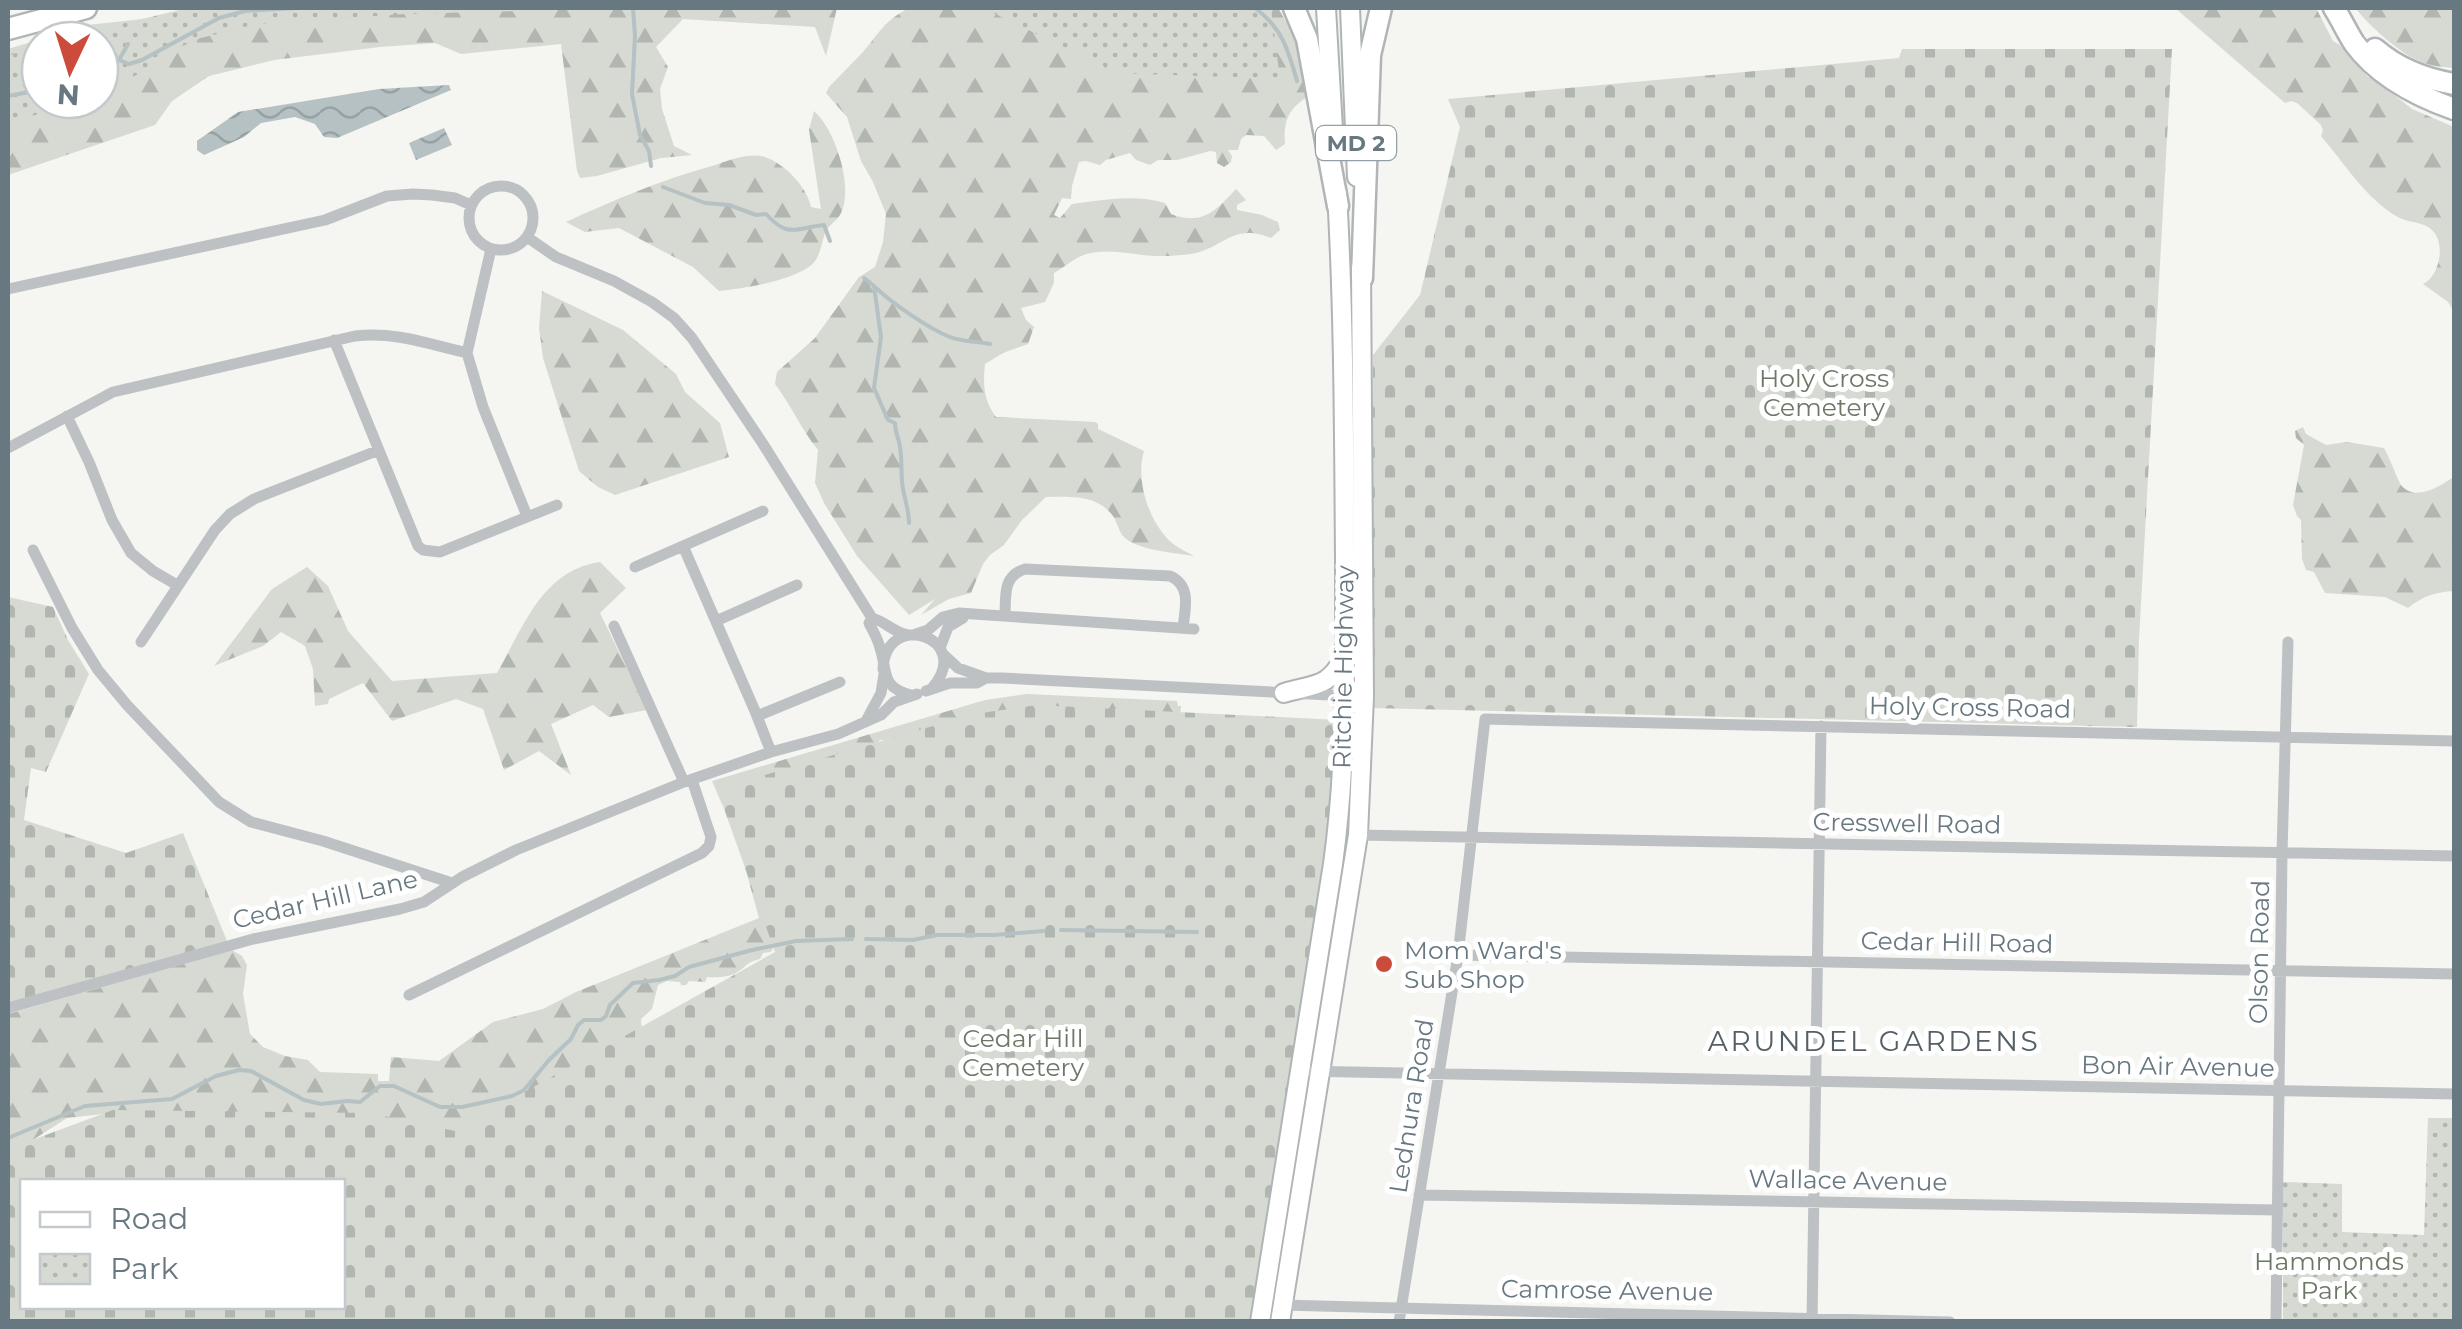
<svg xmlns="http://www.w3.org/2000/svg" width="2462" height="1329" font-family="Montserrat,sans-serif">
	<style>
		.forest { fill: url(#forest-firs) }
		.cemetery { fill: url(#cemetery-stones); fill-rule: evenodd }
		.park { fill: url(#park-dots) }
		.water { fill: url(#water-waves) }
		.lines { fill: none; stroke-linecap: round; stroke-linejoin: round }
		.stream { stroke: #b5c1c3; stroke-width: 4 }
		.primary-casing { stroke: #afb4b6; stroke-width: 22 }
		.motorway-casing { stroke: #b1b5b7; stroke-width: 25 }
		.minor { stroke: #bdc1c4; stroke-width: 11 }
		.primary { stroke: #fff; stroke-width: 18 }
		.motorway { stroke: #fff; stroke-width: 20 }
		.poi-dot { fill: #cc4c3c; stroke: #fff; stroke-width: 4 }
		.labels { text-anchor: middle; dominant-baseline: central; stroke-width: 10; stroke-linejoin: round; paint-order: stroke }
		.shield { fill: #fff; stroke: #95a0a6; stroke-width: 2.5 }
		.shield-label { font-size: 22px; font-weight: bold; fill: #687880 }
		.park-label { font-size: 25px; fill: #6c7866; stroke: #fff }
		.street-label { font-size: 25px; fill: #687880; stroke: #fff }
		.poi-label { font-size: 25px; fill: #687880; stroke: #fff; text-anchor: start }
		.neighbourhood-label { font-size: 28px; letter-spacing: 2.5px; fill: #556066; stroke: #fff }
	</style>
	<defs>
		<pattern id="forest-firs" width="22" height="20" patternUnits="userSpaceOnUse" patternTransform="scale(2.5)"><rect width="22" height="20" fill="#d6dad2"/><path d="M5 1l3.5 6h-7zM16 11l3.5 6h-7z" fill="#b1b6b0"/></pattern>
		<pattern id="cemetery-stones" width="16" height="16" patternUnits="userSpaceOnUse" patternTransform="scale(2.5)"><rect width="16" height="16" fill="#d6dad2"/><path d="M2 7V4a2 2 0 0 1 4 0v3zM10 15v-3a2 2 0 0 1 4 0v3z" fill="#b1b6b0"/></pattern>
		<pattern id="park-dots" width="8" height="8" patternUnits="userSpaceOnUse" patternTransform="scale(2.5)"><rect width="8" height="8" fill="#d6dad2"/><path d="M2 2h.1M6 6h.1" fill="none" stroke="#b1b6b0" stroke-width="1.8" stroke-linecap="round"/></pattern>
		<pattern id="water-waves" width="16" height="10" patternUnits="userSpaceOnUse" patternTransform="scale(2.5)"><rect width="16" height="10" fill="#b5c1c3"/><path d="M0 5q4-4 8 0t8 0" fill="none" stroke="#97a2a4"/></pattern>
	</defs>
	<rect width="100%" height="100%" fill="#f5f5f2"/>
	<path class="forest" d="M247 8H837L826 56 815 27 683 19 656 47 668 67 660 89 662 109 674 146 692 155 661 158 597 176 580 178 577 171 561 44 461 54 435 43 380 47 274 60 209 76 172 101 155 125 8 175V104L44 100H100V40H40V85L8 90V49L87 25Z
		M909 8H1278L1303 50 1310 95C1289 108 1283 120 1285 144L1276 150 1264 136 1246 135 1241 139 1238 150H1228L1232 156 1231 162 1224 167 1217 163 1216 152 1210 151 1177 160H1158L1150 165 1136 160 1130 153 1106 160 1100 165 1086 161 1079 162 1072 186 1071 199 1062 198 1054 215 1060 218 1072 204C1104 200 1134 194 1165 203L1171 214C1202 226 1216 211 1236 189L1246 200 1237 205V210L1262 215 1278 222 1280 230 1271 238C1232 222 1224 249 1190 254 1175 256 1158 257 1143 255 1122 253 1102 248 1081 256 1072 260 1063 268 1054 273V283L1045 302 1021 308 1026 320 1034 327 1028 344 1003 353 985 364C983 384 983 399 996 417L1095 422 1098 424V429L1144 451C1135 480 1149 523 1172 543 1178 548 1187 552 1194 556 1176 553 1136 550 1124 537 1119 532 1117 522 1113 516 1097 494 1069 497 1046 497L1022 520 1004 545 990 555 983 564 971 593 949 599 921 615 935 599 909 615 857 556 824 503 815 483 818 450C801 429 791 405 775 384L777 372 815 338 859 277 875 267 883 242 886 214 873 182 861 161 847 117 826 93 829 87C840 75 852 64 863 52 880 32 884 21 909 8Z
		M2175 8H2316L2333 41 2340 45 2368 77 2374 79 2412 109 2454 127V312L2448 302 2423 284C2440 276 2446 243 2432 230 2423 221 2407 223 2396 216 2366 198 2344 163 2321 136L2323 130 2321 125 2297 103 2291 101 2285 103Z
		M2355 8H2454V68C2447 67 2438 67 2431 65 2404 59 2372 28 2355 8Z
		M814 111C835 129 854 187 841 213 838 220 830 224 826 231 822 240 821 253 815 261 801 280 741 289 719 291L693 267 619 228 585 232 566 222C614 200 661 180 712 166 727 161 749 152 765 157 785 164 807 187 811 207L821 209 809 130Z
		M542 291 623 330 676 374 685 392 720 423 729 457 615 495 598 487 579 471 543 358 539 328Z
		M2303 427 2306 434 2326 445 2347 442 2384 448C2389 456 2398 481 2401 485 2416 503 2441 485 2454 477V591C2435 592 2423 596 2408 608L2385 597 2325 593 2314 572 2306 570 2302 559 2301 520 2297 516 2293 505 2304 445 2296 438 2295 431Z
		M600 562 626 588 600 613 647 710 609 717 593 705 551 724 571 775 539 751 504 770 483 709 456 699 392 721 363 683 329 699 328 704 315 706 313 669 305 646 281 632 263 646 214 666 272 589 307 567 328 586 348 631 392 681 497 673C523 628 542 570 600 562Z
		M1027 694 1177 701 1178 706H1181L1180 721 911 741 880 740 872 748 771 952 763 953 760 959C747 962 748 965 739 971 732 977 717 978 707 977L705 982 689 981 686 985H681L680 982 667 981 658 985 652 1009 641 1019 642 1034 618 1072 342 1182 120 1112 67 1118 8 1156V1014L232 950 242 956 247 965 243 994 250 1034 263 1047 285 1056 308 1060 320 1072 378 1074V1081H389L391 1057 439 1061 493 1022 543 1009 576 992 759 918 732 820 721 802 712 781 985 700Z"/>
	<path class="cemetery" d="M1902 49H2172L2139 639 2137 727 1372 708 1373 355 1420 295 1460 127 1448 99 1899 58Z
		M8 597 53 607 68 640 89 674 46 772 31 768 24 820 126 853 183 833 227 941 8 1006Z
		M1037 705 1338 720 1331 833 1252 1321 8 1322V1149L113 1110 370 1113 455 1131 775 952 717 789 974 714ZM22 1182H342V1306H22Z"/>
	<path class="park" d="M188 8H632L405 14 256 24 193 40 115 88 100 92V40H54Z
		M983 8H1271L1280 79 1118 73Z
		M40 44V100H75L8 125V56Z
		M2428 1118H2454V1321H2283V1182L2342 1184V1232L2424 1235Z"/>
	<path class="water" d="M449 85 451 90 337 138 324 137 315 124 295 117 261 123 244 137 204 155 197 150V141L238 112 379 89Z
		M444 128 452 145 416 160 409 143Z"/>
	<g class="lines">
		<path class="stream" d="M633 8 635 36 632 94 640 135 649 151 651 166
			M1255 8C1282 28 1288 49 1297 81
			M119 60 129 64 142 60 219 18 245 11 296 8
			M100 72 119 60 128 44
			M8 96 40 90
			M663 187 705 203 729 205 756 215 766 214C789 239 795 228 824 225L830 241
			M864 278 874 286 881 337 874 388 888 420 895 423C895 433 899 438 900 447 902 459 901 470 902 481 903 496 909 508 909 523
			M876 288C892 303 929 329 950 337 962 342 977 341 990 344
			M1061 930 1197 932
			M866 939 913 940 937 935H994L1044 931
			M8 1138 85 1106 172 1099 216 1076 239 1070 251 1071 304 1100 321 1104 347 1101 360 1102 380 1086H394L440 1107H462L512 1096 524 1090 549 1060 571 1039 578 1025 584 1020H601L606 1016 610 1005 633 983 659 980 675 976 689 967 752 950 796 941 852 939"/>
		<defs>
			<path id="primary" d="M1326 8 1334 147
				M1350 8 1357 177
				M1284 693C1314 684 1329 688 1344 657
				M1260 1322 1333 864C1347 764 1345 661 1345 559 1344 437 1344 315 1337 193
				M1280 1322 1358 835 1364 697 1361 268"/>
			<path id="motorway" d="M1294 8 1307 39 1338 206
				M2334 8C2341 19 2347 32 2354 43 2378 76 2417 96 2454 109
				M8 29 86 8
				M2375 49C2398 69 2425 79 2454 84
				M1362 278 1370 55 1381 8"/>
		</defs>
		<use href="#primary" class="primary-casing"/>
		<use href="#motorway" class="motorway-casing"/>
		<path class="minor" d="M469 218a32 32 0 1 1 64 0a32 32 0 1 1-64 0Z
			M527 237 556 257 614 281 652 302 674 318 692 338 763 444 872 618C885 621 892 632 908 635
			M491 249 467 353 483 407 527 516
			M8 289 325 220 387 196 413 194 432 195 455 198 471 205
			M334 340 418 546 423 550 440 552 557 505
			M67 416 89 462 112 520 131 553 153 571 177 585
			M8 448 113 392 355 336C393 331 429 344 467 353
			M683 546 755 711 771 752
			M33 550 72 628 98 670 127 705 219 802 251 822 323 841 452 883
			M635 567 763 511
			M1005 616C1006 597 1002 576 1025 569L1170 576C1192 586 1185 608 1183 628
			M872 618 869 623C873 631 878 639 880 648 888 672 880 687 911 695
			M716 621 797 585
			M614 626 684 782
			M913 635 928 630 943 617 959 613 1194 629
			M141 642 215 530 230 514 254 499 379 450
			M940 648 948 627 963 618
			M943 654 958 668 986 678
			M883 669C886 608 974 638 933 687
			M926 691 950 683H977L986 678H1002L1349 696
			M757 716 840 682
			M866 721 881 693 884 674
			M1358 835 2454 856
			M1458 955 2454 974
			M409 995 702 853 709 846 711 837 692 780
			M8 1008 253 939 400 909 424 902 462 877 516 850 684 782 771 752 838 734 881 715 894 702 917 694
			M1301 1071 2454 1094
			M1419 1195 2277 1210
			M1280 1305 1950 1322
			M1399 1322 1458 955 1485 719 2454 741
			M1812 1322 1821 726
			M2276 1322 2282 853 2288 642"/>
		<use href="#primary" class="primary"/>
		<use href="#motorway" class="motorway"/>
	</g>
	<circle class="poi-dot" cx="1384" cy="964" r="10"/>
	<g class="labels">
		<rect class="shield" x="1316" y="126" width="80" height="34" rx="8"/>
		<g class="shield-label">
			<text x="1356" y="143">MD 2</text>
		</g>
		<g class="park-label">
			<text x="1824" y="378">Holy Cross<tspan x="1824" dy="29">Cemetery</tspan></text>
			<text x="1023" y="1038">Cedar Hill<tspan x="1023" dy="29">Cemetery</tspan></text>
			<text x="2329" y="1261">Hammonds<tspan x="2329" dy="29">Park</tspan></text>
		</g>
		<g class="street-label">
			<text transform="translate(1343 667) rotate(-89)">Ritchie Highway</text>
			<text transform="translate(1970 707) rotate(1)">Holy Cross Road</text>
			<text transform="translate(1907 823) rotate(1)">Cresswell Road</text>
			<text transform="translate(325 899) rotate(-13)">Cedar Hill Lane</text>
			<text transform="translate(1957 942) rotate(1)">Cedar Hill Road</text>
			<text transform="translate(2259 952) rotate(-89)">Olson Road</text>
			<text transform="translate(2178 1066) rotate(1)">Bon Air Avenue</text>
			<text transform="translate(1411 1106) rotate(-81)">Lednura Road</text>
			<text transform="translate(1848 1180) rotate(1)">Wallace Avenue</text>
			<text transform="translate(1607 1290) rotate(1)">Camrose Avenue</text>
		</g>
		<g class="poi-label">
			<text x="1404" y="950">Mom Ward's<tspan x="1404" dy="29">Sub Shop</tspan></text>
		</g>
		<g class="neighbourhood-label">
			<text x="1874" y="1041">ARUNDEL GARDENS</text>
		</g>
	</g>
	<rect width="2462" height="1329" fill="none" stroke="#687880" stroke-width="20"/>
	<rect x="20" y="1179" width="325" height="130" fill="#ffffff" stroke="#c3c9cc" stroke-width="2.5"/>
	<rect x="40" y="1212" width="50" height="15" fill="#ffffff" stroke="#c3c9cc" stroke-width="2.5"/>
	<text x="110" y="1229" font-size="30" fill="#687880">Road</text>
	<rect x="40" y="1254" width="50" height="30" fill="url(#park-dots)" stroke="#c3c9cc" stroke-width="2.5"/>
	<text x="110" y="1279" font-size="30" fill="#687880">Park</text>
	<g transform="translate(70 70) rotate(184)"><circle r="48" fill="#ffffff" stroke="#c3c9cc" stroke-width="2.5"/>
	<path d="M0-8L18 38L0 25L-18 38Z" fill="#cc4c3c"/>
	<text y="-15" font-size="28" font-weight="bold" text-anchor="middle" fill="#687880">N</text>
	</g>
</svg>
